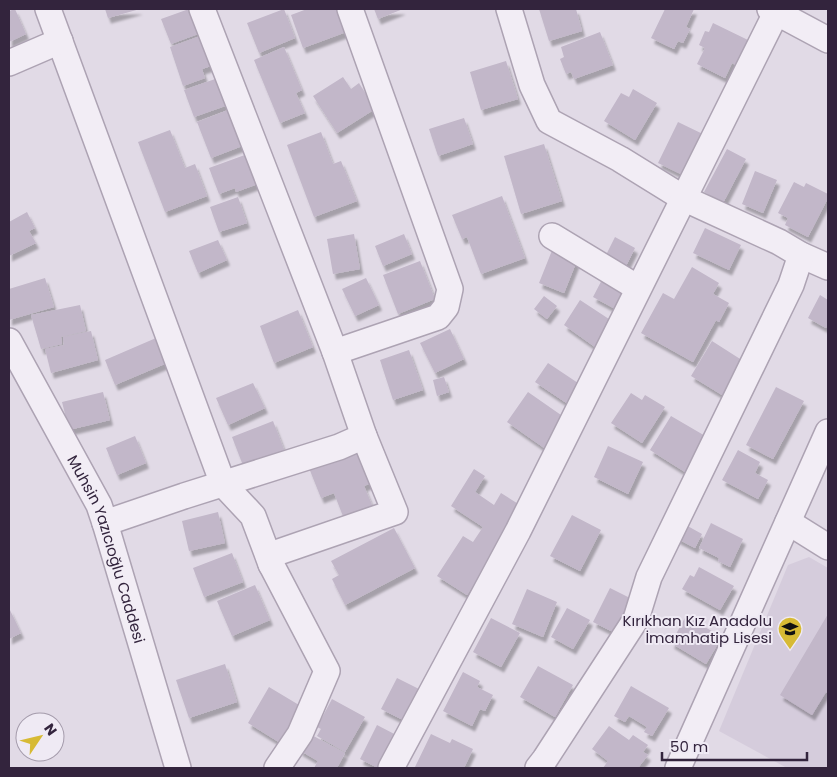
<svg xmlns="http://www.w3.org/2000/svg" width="837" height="777" font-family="Poppins,sans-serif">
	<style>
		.built { fill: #d5ccdc }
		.building { fill: #c2b7c9; filter: url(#shadow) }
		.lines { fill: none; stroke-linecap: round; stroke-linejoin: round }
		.minor-casing { stroke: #ada3b3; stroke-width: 28 }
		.minor { stroke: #f2edf5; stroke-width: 25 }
		.labels { text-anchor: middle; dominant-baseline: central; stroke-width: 4; stroke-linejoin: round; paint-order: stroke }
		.street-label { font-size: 15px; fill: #33243d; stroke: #efeaf4 }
		.poi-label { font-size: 15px; fill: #33243d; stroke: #efeaf4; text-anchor: end }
	</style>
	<defs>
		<filter id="shadow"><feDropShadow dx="3" dy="5.5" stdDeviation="1" flood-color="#0004"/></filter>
	</defs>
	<rect width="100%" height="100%" fill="#e1dae6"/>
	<path class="built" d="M809 557 828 568V768H787L719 731 788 565Z"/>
	<path class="building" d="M15 9 26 34 9 42V11Z
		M105 9H140L108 18Z
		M189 9H198L206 31 171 44 161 19Z
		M284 9 295 38 259 53 247 23Z
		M307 9H341L349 31 303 48 291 15Z
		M374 9H403L378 19Z
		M539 9H576L582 31 549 41Z
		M665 9H694L686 27 690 29 683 43 678 41 674 49 651 38Z
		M713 23 748 40 743 51 746 52 739 67 732 63 725 78 697 64 705 48 699 45 705 31 709 32Z
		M600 32 613 65 574 79 571 72 566 74 560 59 564 57 561 47Z
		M203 35 214 65 202 69 205 78 183 86 170 47Z
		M284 47 302 90 296 93 305 113 280 123 254 60Z
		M506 61 518 99 481 110 470 72Z
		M343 77 351 89 359 83 375 109 337 133 313 96Z
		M218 78 228 105 194 117 184 90Z
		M633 89 657 103 635 140 604 121 621 93 629 97Z
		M236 107 250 143 211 158 197 122Z
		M464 118 473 144 438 156 429 129Z
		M678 122 707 136 687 177 658 163Z
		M170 130 185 168 195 164 207 196 165 212 138 142Z
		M321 132 333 164 341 161 357 201 314 217 287 145Z
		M544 144 562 201 521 214 504 156Z
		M727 149 746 159 723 203 704 192Z
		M253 152 260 183 236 192 235 188 219 194 209 168Z
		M755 171 777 180 763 213 742 204Z
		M794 182 804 187 806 183 828 194V198L808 237 785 225 788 218 778 213Z
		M502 196 525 258 481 274 467 237 462 239 452 215Z
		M238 197 247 223 219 232 210 207Z
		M27 212 35 228 29 231 36 243 9 256V222Z
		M705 228 741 245 729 270 693 253Z
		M354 234 360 269 333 274 327 239Z
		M404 234 412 254 383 266 375 246Z
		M615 237 635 248 622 274 602 263Z
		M218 240 227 260 198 273 189 251Z
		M553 248 578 258 564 293 539 283Z
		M420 261 435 299 398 314 383 275Z
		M692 267 719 283 713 294 729 303 719 322 716 320 693 362 641 333 663 293 674 299Z
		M605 274 631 288 619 311 593 297Z
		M45 278 54 307 9 320V289Z
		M366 278 379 305 355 316 342 289Z
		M820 295 828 300V323L826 328 808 318Z
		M544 296 557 306 547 319 534 309Z
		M580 300 612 321 595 347 564 325Z
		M80 305 86 331 61 337 62 344 41 349 31 315Z
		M298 310 313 347 274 363 260 326Z
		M450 329 464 359 435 373 420 343Z
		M91 331 98 360 51 373 45 349 64 345 63 337Z
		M156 338 167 363 115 385 105 360Z
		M712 341 748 364 727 398 691 376Z
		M409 350 423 390 393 400 380 360Z
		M548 363 584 387 571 406 535 382Z
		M444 377 449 392 437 396 433 380Z
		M253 383 265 408 228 425 216 398Z
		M776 387 804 401 773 459 746 445Z
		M103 392 110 420 69 430 62 402Z
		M528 392 571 422 550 452 507 422Z
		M631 393 642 400 645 395 665 407 642 443 611 423Z
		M671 416 707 437 685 472 650 450Z
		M273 421 285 452 244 468 232 437Z
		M135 436 146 463 117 475 106 448Z
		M608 446 643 462 628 494 594 477Z
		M357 449 371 483 364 486 375 512 346 524 334 493 321 498 309 468Z
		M738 450 760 462 755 473 768 480 758 499 722 480Z
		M474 469 485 476 475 492 494 505 501 493 523 507 467 595 437 576 463 536 473 542 483 527 451 506Z
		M218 512 225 543 189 551 182 521Z
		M572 515 601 530 580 571 550 556Z
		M711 523 743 539 730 567 718 561 719 558 699 548Z
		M684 524 702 534 695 548 676 538Z
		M394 528 415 568 345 605 332 579 339 575 331 561Z
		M232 553 243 582 204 597 193 568Z
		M699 567 734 586 720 610 682 589 690 575 694 577Z
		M255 585 270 620 232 636 217 601Z
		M610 588 634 600 617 634 593 622Z
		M527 589 557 602 543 637 512 624Z
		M9 608 21 633 9 639Z
		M567 608 590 620 573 649 551 637Z
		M828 614V694L826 692 812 715 780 695Z
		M686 616 722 637 706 664 671 643Z
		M491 618 520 633 501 667 473 652Z
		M225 664 237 702 189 718 176 680Z
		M538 666 573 685 555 717 520 697Z
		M463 672 480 681 477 687 493 695 485 711 480 709 472 726 443 711Z
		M397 678 419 689 403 720 381 709Z
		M631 686 669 708 652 736 644 732 647 727 629 716 625 722 614 716Z
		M269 687 304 708 282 744 248 723Z
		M332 699 365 717 345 752 317 736 321 729 317 727Z
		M377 725 402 738 387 768H378L360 759Z
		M609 726 629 740 633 735 648 745 643 752 648 755 638 768H603L608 761 592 749Z
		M308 733 345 753 337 768H314L318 761 299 750Z
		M431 734 450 743 452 739 473 749 464 768H419L415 767Z"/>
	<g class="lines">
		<defs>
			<g id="minor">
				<path d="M48 9 223 484 253 516 271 564"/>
				<path d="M509 9 532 85 549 121 620 159 683 198 779 242 801 255 828 267"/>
				<path d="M770 9 828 40"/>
				<path d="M9 63 60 41"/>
				<path d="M552 236 638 288"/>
				<path id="s1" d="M9 341 99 505 105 523 178 768"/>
				<path d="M335 352 438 317 446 307 450 289 350 9"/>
				<path d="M788 522 828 547"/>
				<path d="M105 523 184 496 339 447 364 436 335 352 202 9"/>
				<path d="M277 768 300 734 327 671 271 564 273 554 395 512 364 436"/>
				<path d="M391 768 518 531 778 9"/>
				<path d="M538 768 545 759 636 619 649 577 791 285 801 255"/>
				<path d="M678 768 828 432"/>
			</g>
		</defs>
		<use href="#minor" class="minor-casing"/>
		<use href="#minor" class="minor"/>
	</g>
	<defs>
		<symbol id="school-pin" viewBox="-11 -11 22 30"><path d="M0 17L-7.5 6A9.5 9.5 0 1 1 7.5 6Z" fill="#d7ba34" stroke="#efeaf4"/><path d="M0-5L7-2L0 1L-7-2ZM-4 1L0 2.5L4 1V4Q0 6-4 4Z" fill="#111"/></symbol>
	</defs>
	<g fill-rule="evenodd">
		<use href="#school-pin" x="776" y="615" width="28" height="38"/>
	</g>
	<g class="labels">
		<g class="street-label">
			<text stroke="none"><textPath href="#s1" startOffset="231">Muhsin Yazıcıoğlu Caddesi</textPath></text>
		</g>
		<g class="poi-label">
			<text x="772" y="620">Kırıkhan Kız Anadolu<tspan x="772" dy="17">İmamhatip Lisesi</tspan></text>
		</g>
	</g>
	<rect width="837" height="777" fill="none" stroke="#33243d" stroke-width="20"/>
	<g transform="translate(40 737) rotate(55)"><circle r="24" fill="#efeaf4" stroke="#a49bab"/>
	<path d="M0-4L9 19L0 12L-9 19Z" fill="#d7ba34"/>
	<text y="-8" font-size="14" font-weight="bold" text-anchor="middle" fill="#33243d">N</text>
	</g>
	<path d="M662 752v8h145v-8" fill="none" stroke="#33243d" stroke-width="2.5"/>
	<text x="670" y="752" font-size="15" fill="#33243d" stroke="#efeaf4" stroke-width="4" paint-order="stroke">50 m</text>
</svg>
